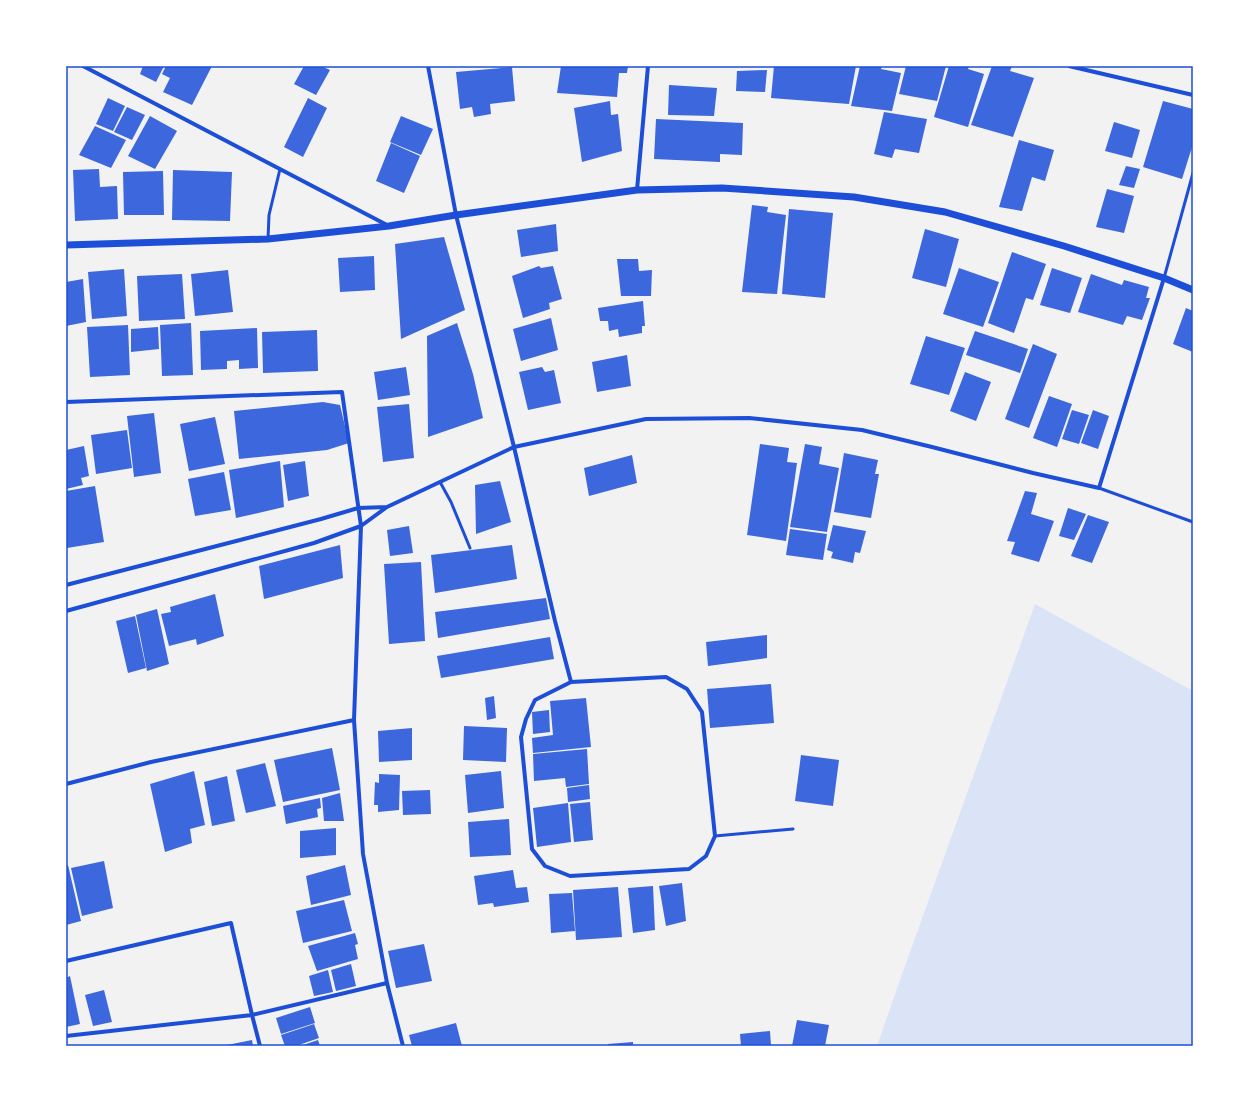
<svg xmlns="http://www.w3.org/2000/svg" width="1259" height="1112" font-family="'Crimson Pro',serif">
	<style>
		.green { fill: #dbe4f7 }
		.building { fill: #3d67dc }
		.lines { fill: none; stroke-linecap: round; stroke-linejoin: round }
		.service { stroke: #1d4ed8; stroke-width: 3 }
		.minor { stroke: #1d4ed8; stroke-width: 4 }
		.tertiary { stroke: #1d4ed8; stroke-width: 7 }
		.neatline { fill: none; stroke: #1d4ed8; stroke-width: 1.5 }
	</style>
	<rect width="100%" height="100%" fill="#f2f2f2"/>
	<path class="green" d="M1035 604 1193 691V1046H877L901 977Z"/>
	<path class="building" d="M143 66H164L156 82 140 74Z
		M166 66H212L192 105 163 92 170 78 162 74Z
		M304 66H321L330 70 316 95 294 84Z
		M561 66H628L627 73H619L617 97 557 93Z
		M774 66H856L849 104 771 98Z
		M860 66H882L881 69 901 73 892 111 851 106Z
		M906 66H946L937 101 899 94Z
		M949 66H969L968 69 984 74 968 127 934 117Z
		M992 66H1012L1010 71 1034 78 1013 137 971 125Z
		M512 67 515 101 490 104 491 114 474 117 472 107 460 109 456 72Z
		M767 70 765 92 736 91 737 71Z
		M669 85 717 88 714 116 668 115Z
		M108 98 125 106 113 131 96 124Z
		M308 98 327 108 303 157 284 147Z
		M610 101 611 115 618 114 622 151 582 162 574 108Z
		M1163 101 1193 109V144L1182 179 1143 167Z
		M127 107 145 115 132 140 114 132Z
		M884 112 927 119 919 153 895 149 892 158 874 154Z
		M150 116 177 131 155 169 128 156Z
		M401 116 433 129 421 155 390 142Z
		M656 119 743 123 742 155 720 154V162L654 159Z
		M1114 122 1140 130 1132 158 1105 151Z
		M95 126 126 140 111 168 79 155Z
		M1019 140 1054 150 1045 181 1032 177 1022 211 999 207Z
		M391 143 420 156 404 193 376 181Z
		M1126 166 1140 169 1134 188 1119 185Z
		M99 169 100 187 117 186 118 219 75 221 73 170Z
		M173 170 232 172 230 221 172 220Z
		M163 171 164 215H124L123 172Z
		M1107 189 1134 196 1124 233 1096 227Z
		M752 205 768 207 767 212 786 215 777 294 742 292Z
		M789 209 833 213 825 298 782 294Z
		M556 224 558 251 521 257 517 230Z
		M925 229 959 239 946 287 912 278Z
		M444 237 465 310 401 339 395 244Z
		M1012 252 1046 264 1033 300 1026 298 1014 333 988 323Z
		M374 256 375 290 340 292 338 258Z
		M617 259H638L639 271 652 270 651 296H621Z
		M539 266 541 268 553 266 562 299 549 303 550 309 523 318 512 276Z
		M959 268 999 282 983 327 943 314Z
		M1052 268 1082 278 1070 313 1040 305Z
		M124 269 127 316 92 319 88 272Z
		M228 270 233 312 195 316 191 274Z
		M182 274 185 319 139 321 137 276Z
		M1091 274 1122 285 1124 280 1149 287 1146 298H1150L1142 320 1127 316 1123 325 1078 312Z
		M83 279 86 322 66 326V282Z
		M643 301 645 326H642V333L619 337 618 329 609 331 608 321H600L598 308Z
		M1186 308 1193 311V352L1173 344Z
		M551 318 558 350 521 361 513 329Z
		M191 323 193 375 162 376 160 325Z
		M457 323 473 374 483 418 428 437 427 336Z
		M128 325 130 375 90 377 87 327Z
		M158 327 159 349 131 352V329Z
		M257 328 258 368 239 369V360L227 361V369L201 370 200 331Z
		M317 330 318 371 263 373 262 332Z
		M975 331 1028 349 1020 373 966 355Z
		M926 336 965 348 949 395 910 384Z
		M1033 344 1057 354 1029 428 1005 419Z
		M627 355 631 386 597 392 592 362Z
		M406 367 410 395 378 400 374 372Z
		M542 367 545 372 554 370 561 403 528 410 519 372Z
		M965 372 991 382 976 421 950 411Z
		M1049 396 1072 404 1057 447 1033 438Z
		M323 402 340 405 349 443 327 450 239 459 234 411Z
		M409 404 414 458 383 462 377 407Z
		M1072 410 1089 415 1079 444 1062 439Z
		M1093 410 1109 416 1098 449 1081 443Z
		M154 413 161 473 134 477 127 416Z
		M215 417 225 464 189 471 180 424Z
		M127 430 132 468 96 474 91 435Z
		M760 444 789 448 787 462 797 463 786 541 747 535Z
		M805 444 822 447 819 464 839 468 827 532 790 527Z
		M84 446 89 476 81 478 83 485 66 489V450Z
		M844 453 878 460 875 474H879L871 518 834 512Z
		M632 455 637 483 589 496 584 468Z
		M280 461 284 507 236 518 229 470Z
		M305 461 309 496 288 501 283 465Z
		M224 472 231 510 195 516 188 479Z
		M500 481 511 522 476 534 475 485Z
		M95 486 104 542 67 548 66 540V491Z
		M1025 491 1037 493 1031 514 1054 521 1039 562 1011 554 1015 542 1007 541Z
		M1068 508 1086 514 1074 540 1059 536Z
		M1088 515 1109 522 1092 563 1071 556Z
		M833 525 866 531 860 553 855 552 853 563 831 558 833 552 827 550Z
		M409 526 413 553 390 556 387 530Z
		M790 529 827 534 823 560 786 555Z
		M340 545 343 578 264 599 259 566Z
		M512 545 517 579 435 593 431 555Z
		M421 562 425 641 389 644 384 564Z
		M215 594 224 636 197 645 196 639 169 646 161 614 171 612 170 607Z
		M546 598 550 619 438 638 435 612Z
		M157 609 169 664 147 671 136 615Z
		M135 616 146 668 128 673 116 621Z
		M767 635V658L708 666 706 642Z
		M550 637 554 659 441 678 437 656Z
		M771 684 774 723 710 728 707 689Z
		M494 696 496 718 487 720 485 698Z
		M586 698 591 747 533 753 532 738 553 735 550 701Z
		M549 710 550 732 533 734 532 712Z
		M464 726 507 728 506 762 463 760Z
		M412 728V760L379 762 378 731Z
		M332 748 340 790 283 802 274 760Z
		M587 749 589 784 566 787 565 778 534 781 533 754Z
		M801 755 839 760 833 806 795 801Z
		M265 763 276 806 246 813 236 770Z
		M194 771 205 825 190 829 192 843 165 852 150 784Z
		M501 771 504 808 468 813 465 775Z
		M379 774 400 775 399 810 378 812V805H374L375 782 379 783Z
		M227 776 235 821 212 826 204 782Z
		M589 785 590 799 568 802 567 788Z
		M430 790 431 814 403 815 402 791Z
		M340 793 344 821H324L322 798Z
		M320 798 321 808 317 809 318 817 286 824 283 806Z
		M590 802 593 840 574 842 570 804Z
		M568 803 571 842 537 847 533 808Z
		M509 819 511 855 470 857 468 822Z
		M336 828V855L300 858V831Z
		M104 861 113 908 82 916 71 868Z
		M68 865 81 921 66 925V866Z
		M345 865 351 895 311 905 306 876Z
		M513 870 516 888 527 887 529 902 494 907 493 903 478 905 474 876Z
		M682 883 686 921 666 926 659 886Z
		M653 886 655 930 633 933 628 888Z
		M618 887 622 937 576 940 573 890Z
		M572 893 575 931 551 933 549 894Z
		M344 900 352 931 303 943 296 911Z
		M355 933 358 944 355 945 358 959 317 971 308 946Z
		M424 944 432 981 396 988 388 951Z
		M351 964 356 986 336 991 331 970Z
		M328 970 333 992 314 996 309 976Z
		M70 976 80 1024 66 1027V978Z
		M104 990 112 1022 93 1026 85 995Z
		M310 1007 315 1023 281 1034 276 1018Z
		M797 1020 829 1025 825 1046H792Z
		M456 1023 462 1046H412L409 1035Z
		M314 1024 319 1038 296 1046H285L281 1035Z
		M770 1031 771 1046H741L740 1034Z
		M252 1040 253 1046H227V1045Z
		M318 1040 320 1046H300Z
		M633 1042V1046H608V1044Z"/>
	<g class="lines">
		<path class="service" d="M268 239 269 215 280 169
			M1164 278 1193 173
			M440 482 451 502 470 548
			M1099 488 1193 522
			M715 836 793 829"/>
		<path class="minor" d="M83 66 387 225
			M428 66 456 215 514 447 555 621 571 682
			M1069 66 1193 95
			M637 190 648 66
			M66 402 342 392 361 526 354 720 363 854 387 983 403 1046
			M66 585 321 519 358 508 387 507
			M66 611 314 543 361 526 387 507 514 447 646 419 749 418 862 430 932 447 1033 473 1099 488 1164 278
			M666 677 687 689 702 712 715 836 706 856 689 869 570 876 545 866 532 849 521 737 526 719 535 700 571 682Z
			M66 784 151 762 354 720
			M66 961 231 923 252 1015 260 1046
			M66 1036 252 1015 387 983"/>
		<path class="tertiary" d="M66 245 268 239 389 226 456 215 637 190 722 188 854 197 945 212 1064 246 1164 278 1193 290"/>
	</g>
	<rect width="1259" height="1112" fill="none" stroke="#ffffff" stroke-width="134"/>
	<rect x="67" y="67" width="1125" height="978" class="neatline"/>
</svg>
